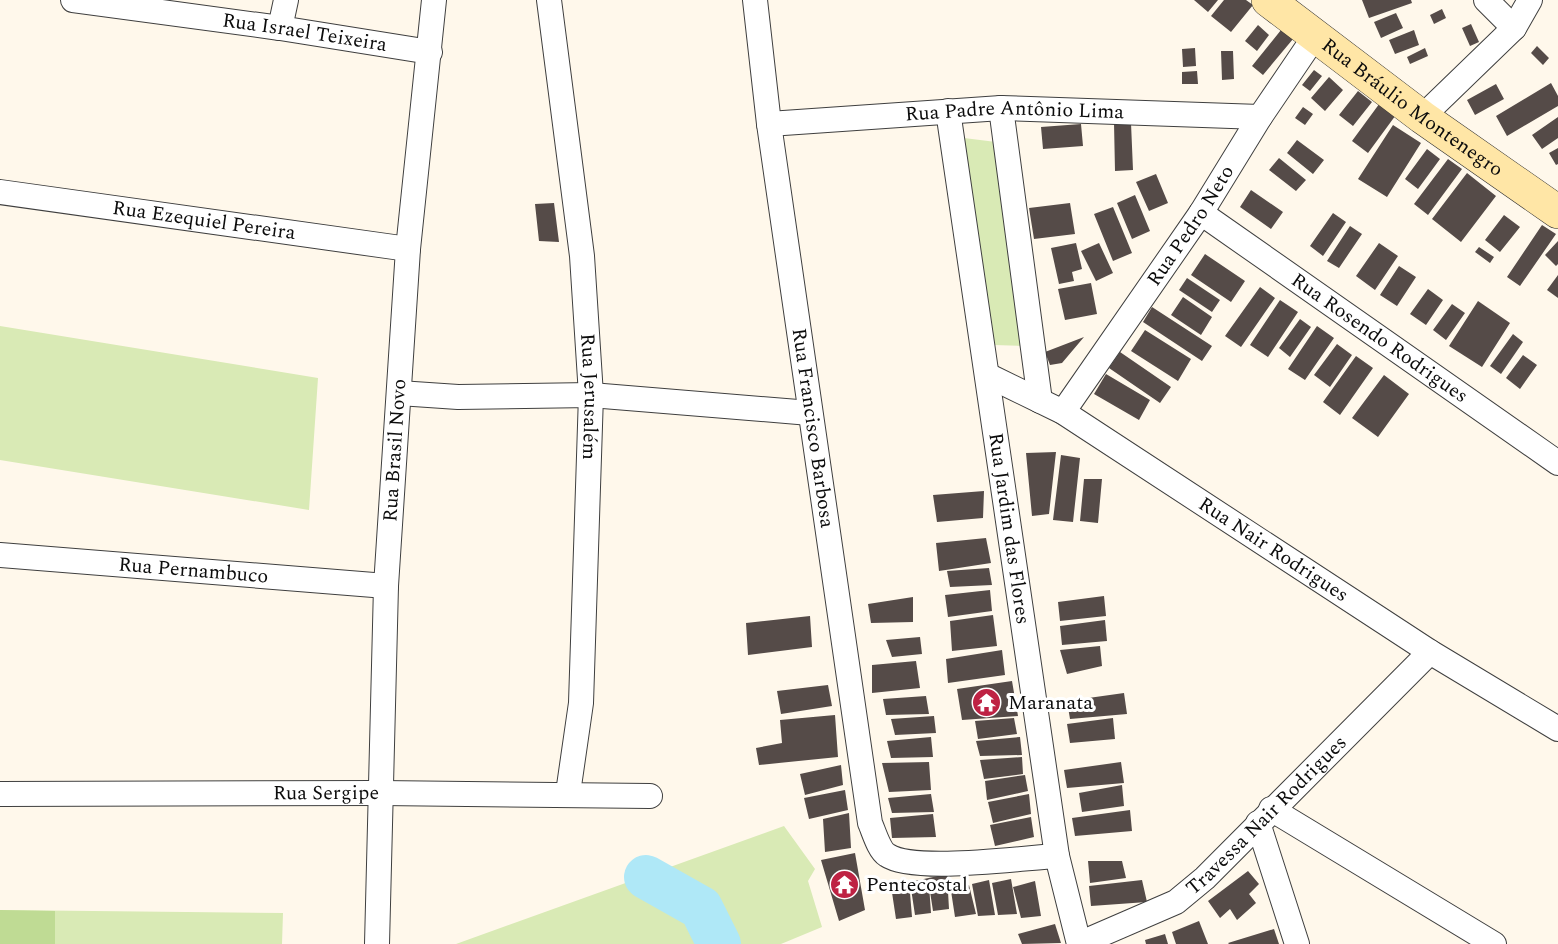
<svg xmlns="http://www.w3.org/2000/svg" width="1558" height="944" font-family="Spectral,serif">
	<style>
		.green { fill: #d9eab5 }
		.forest { fill: #bfdb94 }
		.lines { fill: none; stroke-linecap: round; stroke-linejoin: round }
		.river { stroke: #afe8f7; stroke-width: 44 }
		.building { fill: #554b48 }
		.street-casing { stroke: #3f3f3f; stroke-width: 26 }
		.secondary-casing { stroke: #2e2e2e; stroke-width: 34 }
		.street { stroke: #fff; stroke-width: 24 }
		.secondary { stroke: #ffe6a6; stroke-width: 33 }
		.labels { text-anchor: middle; dominant-baseline: central; stroke-width: 6; stroke-linejoin: round; paint-order: stroke }
		.street-label { font-size: 20px; fill: #0c0c0c; stroke: #fff }
		.poi-label { font-size: 20px; fill: #0c0c0c; stroke: #fff; text-anchor: start }
	</style>
	<rect width="100%" height="100%" fill="#fff8eb"/>
	<path class="green" d="M964 138 996 142 1024 346 994 345Z
		M0 326 318 378 309 510 0 460Z
		M784 826 815 869 808 881 822 927 781 944H456Z
		M0 910 283 913 282 944H0Z"/>
	<path class="forest" d="M0 910 55 911V944H0Z"/>
	<g class="lines">
		<path class="river" d="M646 877 701 908 719 944"/>
	</g>
	<path class="building" d="M1194 0H1218L1208 12Z
		M1224 0H1246L1253 5 1231 32 1211 16Z
		M1362 0H1411L1412 3 1369 18Z
		M1442 9 1446 18 1434 24 1430 15Z
		M1396 13 1403 28 1381 38 1374 22Z
		M1471 24 1479 42 1470 46 1462 28Z
		M1258 25 1269 35 1257 51 1245 41Z
		M1281 30 1293 39 1263 75 1252 66Z
		M1414 30 1419 45 1395 54 1389 40Z
		M1537 46 1549 58 1543 65 1531 53Z
		M1195 48 1196 66 1183 67 1182 49Z
		M1425 48 1428 56 1410 64 1407 57Z
		M1221 51H1233L1234 79 1222 80Z
		M1314 70 1322 76 1310 91 1302 85Z
		M1197 71 1198 84H1182V72Z
		M1329 77 1343 90 1325 111 1311 98Z
		M1551 83 1558 96V106L1507 136 1496 116Z
		M1496 84 1504 99 1475 115 1467 100Z
		M1358 91 1372 102 1353 126 1339 115Z
		M1385 96 1401 108 1368 153 1352 141Z
		M1303 107 1313 114 1305 125 1295 118Z
		M1558 117V138L1542 149 1532 135Z
		M1114 123H1131L1133 170 1115 171Z
		M1081 124 1083 146 1043 149 1041 127Z
		M1393 125 1421 143 1387 197 1358 179Z
		M1297 140 1324 160 1313 174 1287 153Z
		M1558 148V164L1556 165 1549 153Z
		M1427 149 1440 159 1418 189 1405 179Z
		M1279 158 1306 180 1296 191 1269 170Z
		M1448 159 1462 169 1428 215 1414 204Z
		M1467 173 1496 196 1461 242 1432 219Z
		M1156 174 1168 203 1149 211 1136 182Z
		M1251 190 1283 212 1271 229 1240 207Z
		M1135 195 1150 231 1132 239 1117 203Z
		M554 203 559 242 539 241 535 204Z
		M1070 203 1075 234 1034 239 1029 208Z
		M1113 207 1132 253 1113 261 1094 214Z
		M1333 213 1346 222 1323 256 1310 246Z
		M1504 215 1520 227 1500 252 1485 240Z
		M1542 225 1556 234 1520 286 1507 277Z
		M1350 226 1362 234 1339 268 1327 261Z
		M1558 241V264L1556 266 1545 255Z
		M1076 243 1082 269 1072 272 1074 281 1059 284 1051 248Z
		M1099 243 1113 273 1096 281 1081 251Z
		M1379 243 1398 256 1375 290 1356 276Z
		M1479 247 1494 257 1490 263 1475 252Z
		M1205 254 1245 281 1231 302 1191 275Z
		M1399 266 1416 277 1397 306 1380 295Z
		M1558 275V298L1547 290Z
		M1187 278 1220 300 1212 312 1179 290Z
		M1091 283 1097 314 1065 320 1058 289Z
		M1260 287 1275 298 1241 347 1225 336Z
		M1428 289 1443 300 1426 325 1410 314Z
		M1183 297 1212 317 1201 335 1171 315Z
		M1280 300 1298 312 1268 357 1250 345Z
		M1478 301 1510 323 1482 367 1449 346Z
		M1452 304 1465 313 1446 340 1433 330Z
		M1152 307 1212 346 1202 361 1143 322Z
		M1300 319 1311 327 1290 357 1279 348Z
		M1317 326 1334 338 1305 380 1288 369Z
		M1145 330 1191 359 1178 381 1131 351Z
		M1513 334 1523 342 1501 374 1490 366Z
		M1084 337 1062 363 1050 365 1045 352Z
		M1337 344 1352 355 1330 387 1314 375Z
		M1120 352 1171 387 1160 403 1109 368Z
		M1523 355 1537 365 1520 389 1506 378Z
		M1356 356 1373 368 1340 415 1323 402Z
		M1106 374 1150 400 1139 420 1094 394Z
		M1384 375 1409 394 1378 437 1352 418Z
		M1056 452 1049 514 1032 516 1026 453Z
		M1061 455 1080 458 1073 522 1053 520Z
		M1084 479H1102L1098 523 1080 521Z
		M984 491 983 518 937 522 933 495Z
		M986 538 991 563 939 571 936 543Z
		M989 568 992 585 950 587 947 571Z
		M990 590 992 611 948 617 945 595Z
		M1104 596 1106 616 1060 621 1058 602Z
		M913 597V622L871 623 868 604Z
		M993 615 997 646 952 651 950 621Z
		M810 616 812 647 748 655 746 623Z
		M1105 620 1107 641 1062 645 1060 626Z
		M920 637 922 654 892 657 886 640Z
		M1100 646 1102 666 1067 674 1060 650Z
		M1002 650 1005 675 948 683 946 659Z
		M916 661 920 688 872 693V665Z
		M1012 681 1018 716 962 720 957 689Z
		M828 685 832 706 781 714 777 691Z
		M1124 693 1127 714 1070 719 1067 701Z
		M926 696 929 714 886 715 883 699Z
		M835 715 838 757 759 765 756 748 782 743 780 720Z
		M934 716 936 733 895 735 891 719Z
		M1014 718 1017 734 978 739 975 721Z
		M1113 718 1115 739 1070 743 1067 724Z
		M931 737 933 757 891 758 887 741Z
		M1020 737 1022 755 980 756 976 741Z
		M1022 757 1023 774 984 779 980 760Z
		M929 762 931 790 889 792 882 763Z
		M1121 762 1124 783 1067 788 1064 770Z
		M841 765 843 785 805 795 800 774Z
		M1025 775 1028 791 987 800 985 781Z
		M1122 785 1124 806 1082 812 1079 793Z
		M845 790 848 810 809 819 804 798Z
		M931 794 934 812 892 813 888 798Z
		M1029 794 1031 814 993 823 988 802Z
		M1130 810 1132 831 1075 836 1072 818Z
		M849 813 851 848 825 852 823 819Z
		M933 814 936 837 892 838 890 818Z
		M1031 817 1034 837 995 846 990 825Z
		M855 853 865 910 839 921 821 860Z
		M1088 861H1122L1126 878 1090 883Z
		M1248 871 1259 884 1249 894 1256 903 1237 920 1230 909 1220 918 1208 901Z
		M947 874 949 909 933 911 929 885 931 913 915 915 910 882Z
		M1011 879 1017 914 998 915 992 883Z
		M989 880 995 915 978 916 972 884Z
		M1142 880 1147 902 1091 906 1089 886Z
		M909 881 912 917 896 919 891 886Z
		M1035 881 1041 916 1021 918 1013 887Z
		M969 885 976 914 955 917 951 891Z
		M1199 921 1208 944H1176L1172 932Z
		M1055 924 1061 943 1022 944 1018 934Z
		M1274 929 1279 944H1229L1228 943Z
		M1165 934 1168 944H1146L1145 940Z"/>
	<g class="lines">
		<defs>
			<g id="street">
				<path id="s1" d="M73 0 280 28 430 52"/>
				<path id="s2" d="M549 0 582 256 591 395 581 703 568 793"/>
				<path id="s3" d="M755 0 769 124 870 823C874 832 879 850 887 855 913 873 1021 858 1057 856"/>
				<path d="M1486 0 1514 28"/>
				<path d="M280 28 286 0"/>
				<path d="M1001 108 1040 401"/>
				<path id="s4" d="M948 111 1057 856 1079 944"/>
				<path d="M1422 117 1514 28 1530 0"/>
				<path id="s5" d="M769 124 1001 108 1260 117"/>
				<path id="s6" d="M0 192 408 249"/>
				<path id="s7" d="M1201 213 1558 463"/>
				<path id="s8" d="M987 375 1063 412 1430 652 1558 729"/>
				<path d="M399 393 458 397 591 395 810 413"/>
				<path id="s9" d="M1063 412 1201 213 1260 117 1315 36"/>
				<path id="s10" d="M0 555 386 586"/>
				<path id="s11" d="M0 794 381 793 650 796"/>
				<path d="M1271 809 1494 944"/>
				<path d="M1258 823 1297 944"/>
				<path id="s12" d="M377 944 386 586 408 249 434 0"/>
				<path id="s13" d="M1079 944 1176 902 1205 878 1430 652"/>
			</g>
			<g id="secondary">
				<path id="s14" d="M1268 0 1422 117 1558 212"/>
			</g>
		</defs>
		<use href="#street" class="street-casing"/>
		<use href="#secondary" class="secondary-casing"/>
		<use href="#street" class="street"/>
		<use href="#secondary" class="secondary"/>
	</g>
	<defs>
		<symbol id="temple-disc" viewBox="-11 -11 22 22"><circle r="9.5" fill="#be2243" stroke="#fff"/><path d="M0-6L5-2H3V0L6.5 2.5H4V6H1.5V3h-3V6H-4V2.5H-6.5L-3 0V-2H-5Z" fill="#fff"/></symbol>
	</defs>
	<g fill-rule="evenodd">
		<use href="#temple-disc" x="970" y="686" width="33" height="33"/>
		<use href="#temple-disc" x="828" y="868" width="33" height="33"/>
	</g>
	<g class="labels">
		<g class="street-label">
			<text stroke="none"><textPath href="#s1" startOffset="234">Rua Israel Teixeira</textPath></text>
			<text stroke="none"><textPath href="#s14" startOffset="180">Rua Bráulio Montenegro</textPath></text>
			<text stroke="none"><textPath href="#s5" startOffset="246">Rua Padre Antônio Lima</textPath></text>
			<text stroke="none"><textPath href="#s6" startOffset="206">Rua Ezequiel Pereira</textPath></text>
			<text stroke="none"><textPath href="#s9" startOffset="226">Rua Pedro Neto</textPath></text>
			<text stroke="none"><textPath href="#s7" startOffset="218">Rua Rosendo Rodrigues</textPath></text>
			<text stroke="none"><textPath href="#s2" startOffset="399">Rua Jerusalém</textPath></text>
			<text stroke="none"><textPath href="#s3" startOffset="432">Rua Francisco Barbosa</textPath></text>
			<text stroke="none"><textPath href="#s12" startOffset="494">Rua Brasil Novo</textPath></text>
			<text stroke="none"><textPath href="#s4" startOffset="422">Rua Jardim das Flores</textPath></text>
			<text stroke="none"><textPath href="#s8" startOffset="336">Rua Nair Rodrigues</textPath></text>
			<text stroke="none"><textPath href="#s10" startOffset="194">Rua Pernambuco</textPath></text>
			<text stroke="none"><textPath href="#s11" startOffset="326">Rua Sergipe</textPath></text>
			<text stroke="none"><textPath href="#s13" startOffset="231">Travessa Nair Rodrigues</textPath></text>
		</g>
		<g class="poi-label">
			<text x="1008" y="703">Maranata</text>
			<text x="866" y="885">Pentecostal</text>
		</g>
	</g>
</svg>
